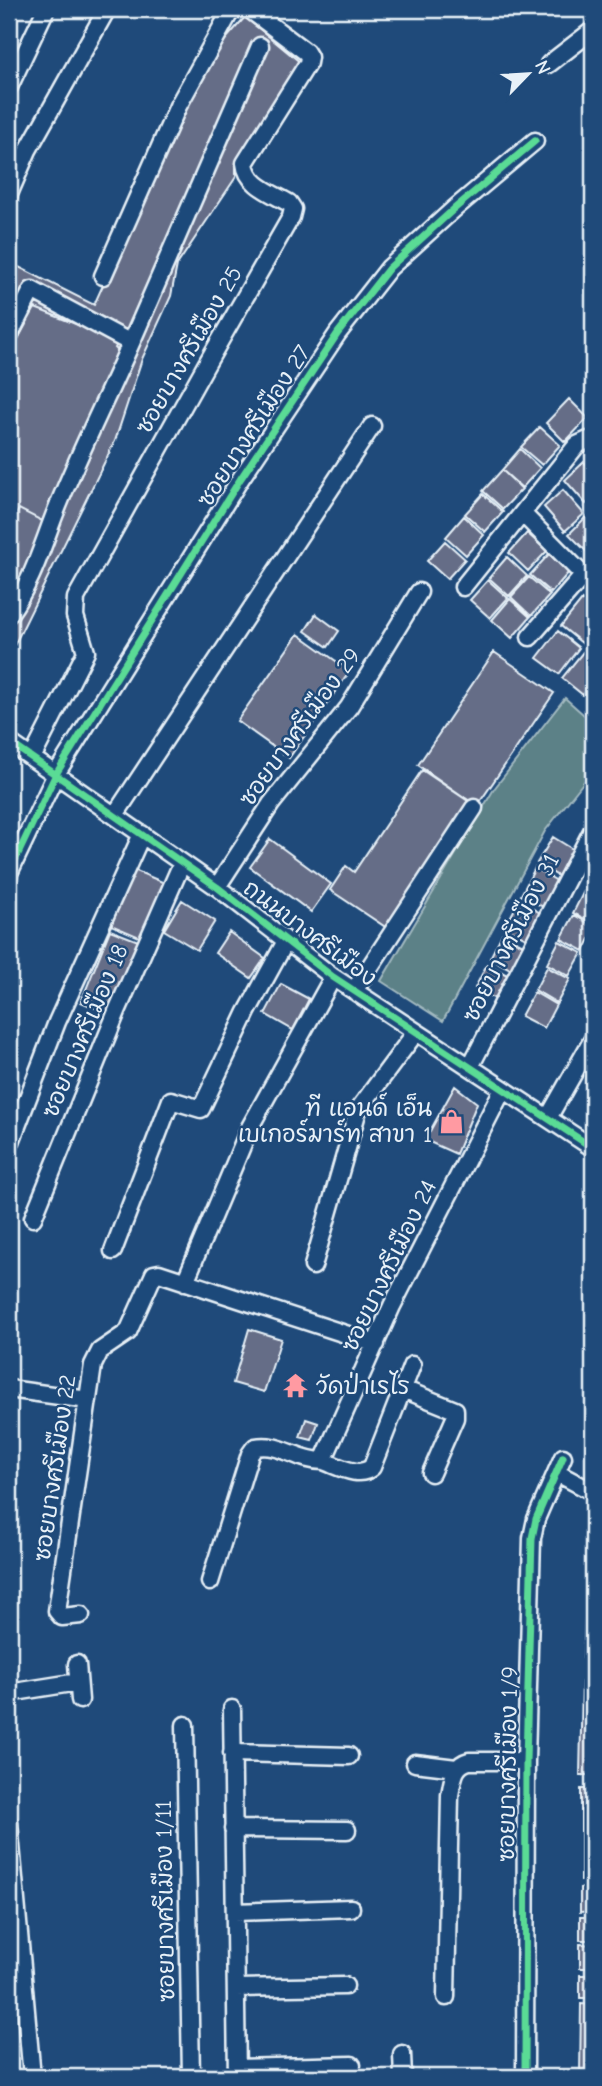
<svg xmlns="http://www.w3.org/2000/svg" width="602" height="2086" font-family="'Comic Neue','Playpen Sans Thai',sans-serif">
	<style>
		.green { fill: #5c8187; stroke: #a2b9c0; stroke-width: 2 }
		.building { fill: #656d87; stroke: #e8f1f8; stroke-width: 2 }
		.lines { fill: none; stroke-linecap: round; stroke-linejoin: round }
		.minor-casing { stroke: #e8f1f8; stroke-width: 21 }
		.minor { stroke: #1f4a7a; stroke-width: 16 }
		.cycleway-casing { stroke: #1f4a7a; stroke-width: 11 }
		.cycleway { stroke: #5adb95; stroke-width: 7 }
		.labels { text-anchor: middle; dominant-baseline: central; stroke-width: 5; stroke-linejoin: round; paint-order: stroke }
		.street-label { font-size: 23px; fill: #e8f1f8; stroke: #1f4a7a }
		.poi-label { font-size: 23px; fill: #e8f1f8; stroke: #1f4a7a; text-anchor: end }
	</style>
	<rect width="100%" height="100%" fill="#1f4a7a"/>
	<filter id="ink" filterUnits="userSpaceOnUse"><feTurbulence type="fractalNoise" baseFrequency=".0143" numOctaves="2"/><feDisplacementMap in="SourceGraphic" scale="14" xChannelSelector="R" yChannelSelector="G"/><feConvolveMatrix kernelMatrix="1 2 1 2 8 2 1 2 1" color-interpolation-filters="sRGB"/></filter>
	<g filter="url(#ink)">
		<path class="green" d="M565 698 593 723V770L545 831 443 1021 381 981 494 789Z"/>
		<path class="building" d="M245 17 301 63 236 164V177L177 265 171 296 142 359 115 441 9 656V279L15 265 94 305 201 68Z
			M35 308 119 341 115 348 121 354 42 521 19 509 9 528V355Z
			M569 399 588 418 565 442 546 423Z
			M540 427 560 445 542 465 521 447Z
			M520 449 540 468 522 488 502 470Z
			M584 462 593 472V498L586 504 565 480Z
			M502 470 522 489 503 509 483 491Z
			M563 490 584 514 565 531 544 507Z
			M483 494 503 512 485 532 465 514Z
			M464 516 484 535 466 555 446 537Z
			M587 516 593 522V544L586 551 569 534Z
			M527 533 547 551 528 571 509 553Z
			M445 541 465 559 447 579 427 561Z
			M549 554 569 572 551 593 530 575Z
			M507 557 527 576 509 596 489 578Z
			M529 577 550 595 531 616 511 597Z
			M488 580 508 598 490 618 470 600Z
			M510 599 530 617 512 638 492 620Z
			M582 600 593 609V628L582 643 561 626Z
			M316 614 339 631 328 647 305 631Z
			M558 631 579 648 559 674 537 658Z
			M298 634 350 671 289 758 237 721Z
			M494 652 554 693 477 806 418 765Z
			M583 652 593 660V683L583 695 562 678Z
			M422 770 471 803 387 928 330 890 346 866 354 872Z
			M553 837 574 850 558 876 537 863Z
			M270 839 331 884 311 912 250 867Z
			M535 868 557 881 543 907 521 895Z
			M134 870 167 884 144 939 111 925Z
			M585 889 593 893V923L573 913Z
			M182 900 215 921 197 950 164 930Z
			M519 901 542 914 528 939 505 927Z
			M574 915 593 926V933L584 951 561 939Z
			M110 930 141 942 112 1015 81 1002Z
			M229 932 265 958 251 978 215 953Z
			M502 934 525 946 512 970 490 958Z
			M559 941 582 953 569 976 547 964Z
			M487 964 509 976 497 1000 475 988Z
			M547 967 570 979 557 1003 535 990Z
			M281 984 309 999 293 1030 265 1014Z
			M534 992 556 1005 544 1028 521 1016Z
			M455 1086 477 1103 456 1154 425 1140Z
			M249 1329 281 1339 264 1392 233 1383Z
			M306 1419 318 1423 312 1440 300 1437Z
			M587 1570 593 1571V1663H583Z
			M582 1682 593 1683V1775H580Z
			M581 1789H593V1881H581Z
			M580 1888H593V1911L580 1912Z
			M580 1917H593V1940H580Z
			M580 1944 593 1945V1968H580Z
			M580 1975H593V1998H580Z
			M581 2004 593 2005V2077H580Z"/>
		<g class="lines">
			<defs>
				<path id="minor" d="M549 64 593 30
					M9 87 46 9
					M9 194 28 150 107 9
					M103 276 178 106 229 14 235 9
					M9 336 32 290 131 343C106 400 77 457 54 516 41 550 31 584 9 614
					M131 343 260 46
					M523 514 593 585
					M463 587 577 445 588 440 593 443
					M530 637 583 576
					M9 742 217 887 333 977 593 1148
					M32 758 86 652 75 616 76 598 206 365 291 217 293 209 289 203C272 193 247 185 245 163L308 63 309 57 306 52 249 9
					M115 815 372 426
					M9 873 56 774 241 478 338 333 389 268 454 209 535 141
					M217 887 271 804 349 707 419 592
					M354 991 474 808
					M470 1067 593 829
					M548 1118 593 1039
					M9 1147 57 1022 142 834
					M33 1218 118 1009 182 863
					M113 1251 171 1100 201 1109 247 1012 286 941
					M313 1266 358 1110 416 1032
					M185 1282 250 1127 333 977
					M9 1389 88 1400
					M403 1389 455 1410V1418L431 1473
					M323 1461C338 1466 359 1479 372 1467L412 1365
					M557 1473 593 1492
					M210 1582 250 1454 255 1447C280 1442 297 1461 323 1461L392 1306 503 1089
					M81 1615 62 1617 57 1611 93 1365 100 1351 128 1332 154 1274 159 1273 376 1344
					M77 1664 80 1700
					M9 1693 78 1682
					M232 1709 237 2077
					M185 1725 191 2077
					M232 1753 349 1756
					M415 1763 456 1768
					M9 1823 32 2077
					M233 1829 347 1830
					M235 1912 351 1908
					M236 1988 345 1986
					M446 1997 450 1795C453 1780 453 1765 469 1761H526
					M402 2054 403 2077
					M237 2068 352 2065
					M525 2077 526 1761 532 1538 536 1519 563 1457"/>
			</defs>
			<use href="#minor" class="minor-casing"/>
			<use href="#minor" class="minor"/>
			<defs>
				<path id="cycleway" d="M9 742 217 887 333 977 593 1148
					M9 873 56 774 241 478 338 333 389 268 454 209 535 141
					M525 2077 526 1761 532 1538 536 1519 563 1457"/>
			</defs>
			<use href="#cycleway" class="cycleway-casing"/>
			<use href="#cycleway" class="cycleway"/>
		</g>
	</g>
	<defs>
		<symbol id="shop-bare" viewBox="-9 -9 18 18"><path d="M-5-2.5h2.3a2.7 3.5 0 0 1 5.4 0H5L5.5 6h-11ZM-1.5-2.5h3a1.5 2.3 0 0 0-3 0Z" fill="#ff9aa2" stroke="#1f4a7a" stroke-width="2.5" paint-order="stroke"/></symbol>
		<symbol id="temple-bare" viewBox="-9 -9 18 18"><path d="M0-6L5-2H3V0L6.5 2.5H4V6H1.5V3h-3V6H-4V2.5H-6.5L-3 0V-2H-5Z" fill="#ff9aa2" stroke="#1f4a7a" stroke-width="2.5" paint-order="stroke"/></symbol>
	</defs>
	<g fill-rule="evenodd">
		<use href="#shop-bare" x="434" y="1104" width="35" height="35"/>
		<use href="#temple-bare" x="278" y="1368" width="35" height="35"/>
	</g>
	<g class="labels">
		<g class="street-label">
			<text transform="translate(189 350) rotate(-60)">ซอยบางศรีเมือง 25</text>
			<text transform="translate(254 426) rotate(-57)">ซอยบางศรีเมือง 27</text>
			<text transform="translate(300 727) rotate(-54)">ซอยบางศรีเมือง 29</text>
			<text transform="translate(310 933) rotate(37)">ถนนบางศรีเมือง</text>
			<text transform="translate(511 938) rotate(-63)">ซอยบางศรีเมือง 31</text>
			<text transform="translate(85 1031) rotate(-67)">ซอยบางศรีเมือง 18</text>
			<text transform="translate(389 1266) rotate(-64)">ซอยบางศรีเมือง 24</text>
			<text transform="translate(55 1468) rotate(-82)">ซอยบางศรีเมือง 22</text>
			<text transform="translate(508 1764) rotate(-89)">ซอยบางศรีเมือง 1/9</text>
			<text transform="translate(165 1901) rotate(-91)">ซอยบางศรีเมือง 1/11</text>
		</g>
		<g class="poi-label">
			<text x="432" y="1108">ที แอนด์ เอ็น<tspan x="432" dy="26">เบเกอร์มาร์ท สาขา 1</tspan></text>
			<text x="316" y="1386" text-anchor="start">วัดป่าเรไร</text>
		</g>
	</g>
	<rect width="602" height="2086" fill="none" stroke="#1f4a7a" stroke-width="35"/>
	<rect x="18" y="18" width="567" height="2051" fill="none" stroke="#e8f1f8" stroke-width="2.5" filter="url(#ink)"/>
	<g transform="translate(528 74) rotate(65)" stroke="#1f4a7a" stroke-width="5" paint-order="stroke">
	<path d="M0-5L12 26L0 18L-12 26Z" fill="#e8f1f8"/>
	<text y="-10" font-size="19" font-weight="bold" text-anchor="middle" fill="#e8f1f8">N</text>
	</g>
</svg>
